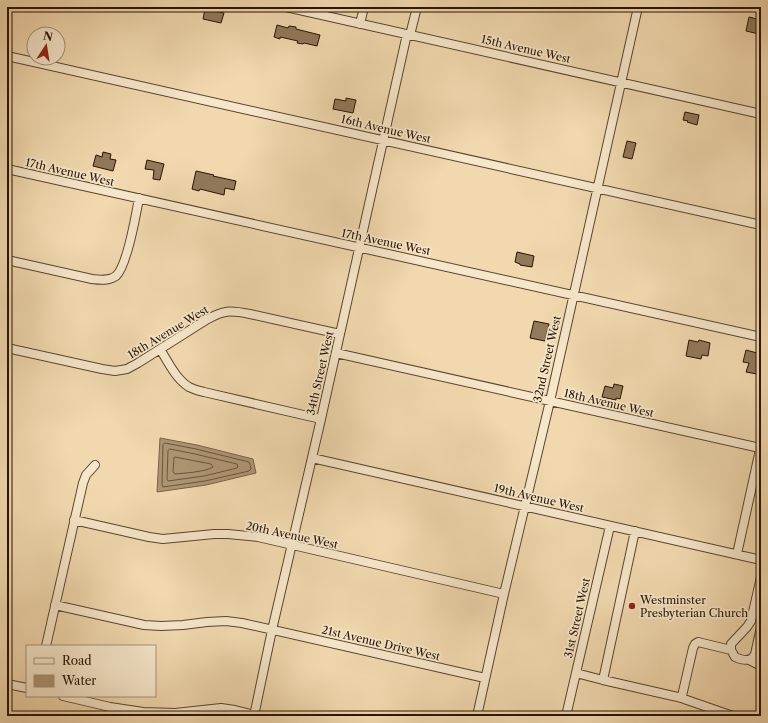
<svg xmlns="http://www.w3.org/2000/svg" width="768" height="723" font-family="'Libre Caslon Text',serif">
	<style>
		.water { fill: #ad9574; stroke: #786146 }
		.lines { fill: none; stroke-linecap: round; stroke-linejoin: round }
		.shore { stroke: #6a543b; stroke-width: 1 }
		.building { fill: #91795b; stroke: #281302 }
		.minor-casing { stroke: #5a442d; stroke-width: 10 }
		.minor { stroke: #f6e6ca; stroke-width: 8 }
		.poi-dot { fill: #8f2418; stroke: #f6e6ca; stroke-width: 1.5 }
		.labels { text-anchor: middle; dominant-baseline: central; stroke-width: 3.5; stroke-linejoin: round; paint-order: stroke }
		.street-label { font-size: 11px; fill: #281302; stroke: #f6e6ca }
		.poi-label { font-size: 11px; fill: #281302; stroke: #f6e6ca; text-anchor: start }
	</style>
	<rect width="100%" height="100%" fill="#f1d8ae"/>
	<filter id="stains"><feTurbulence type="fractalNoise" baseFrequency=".005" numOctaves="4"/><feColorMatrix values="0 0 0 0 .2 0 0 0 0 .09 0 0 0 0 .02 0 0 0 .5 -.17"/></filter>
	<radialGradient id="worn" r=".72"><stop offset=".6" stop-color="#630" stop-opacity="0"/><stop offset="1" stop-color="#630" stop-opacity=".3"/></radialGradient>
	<path class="water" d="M160 438 197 445 253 459 256 473 206 485 157 492Z"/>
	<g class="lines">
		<path class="shore" d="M165 443 196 449 249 462 250 464 251 469 249 471 205 481 163 487 162 485 163 445Z
			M170 449 195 454 237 464 238 467 237 468 204 476 168 481 167 479 168 451Z
			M175 457 211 464 213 467C205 472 185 473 175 474L173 472 174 458Z"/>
	</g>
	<path class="building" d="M205 9 224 13 221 23 203 19Z
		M749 17 761 20V29H760L759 34 746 31Z
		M277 25 288 28 289 26 296 27V29L320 35 317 46 304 43 303 44 297 43 298 41 280 37V39L274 37Z
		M346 98 356 100 353 113 333 109 335 99 346 101Z
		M685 112 699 115 697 125 687 122 688 121 683 120Z
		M627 141 636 143 632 159 623 157Z
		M103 152 111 154 110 159 116 160 113 171 93 166 96 155 102 157Z
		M147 160 164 164 160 180 153 179 154 170 145 169Z
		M196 171 214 175 213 176 236 181 234 190 225 188 224 195 200 189 199 191 192 189Z
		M517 252 534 256 532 267 520 265V264L515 262Z
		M534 321 549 324 545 341 530 338Z
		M689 340 698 342 699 340 710 343 708 356 702 355 701 359 686 356Z
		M746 350 761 354 760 359 761 360V366L759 365 757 374 746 372 749 363 743 362Z
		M614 384 623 386 620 399 616 398V400L602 397 605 386 613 388Z"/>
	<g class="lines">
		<defs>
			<path id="minor" d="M286 7 761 114
				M360 24 364 7
				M410 35 417 7
				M7 56 761 225
				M7 169 761 337
				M7 260 92 279C100 280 109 281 116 276 127 266 136 215 139 198
				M7 348 102 369 115 371 127 369 138 363 206 320C224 310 229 310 250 314L340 334
				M160 349C168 362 176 379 189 387 193 389 199 391 204 392L321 419
				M336 353 760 448
				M312 458 761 560
				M74 520 149 537 163 539 214 534H228L258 537 504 594
				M635 531 603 680 682 698
				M737 554 761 445
				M761 577 751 621 747 627 731 644V650L735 657C742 660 751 663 755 654L761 627
				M55 605 144 625 161 626 183 625 207 622 226 621 242 623 485 678
				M46 646 83 483 86 475 95 465
				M731 650 698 642 695 644 693 648 682 696V698L684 699 733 716
				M749 660 761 666
				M576 673 603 680
				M7 684 27 688
				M63 696 110 707 143 712 175 713 221 708 235 710 258 716
				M254 716 272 630 321 419 407 34
				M477 716 504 594 550 401 638 7
				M566 716 610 526"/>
		</defs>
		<use href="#minor" class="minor-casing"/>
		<use href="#minor" class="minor"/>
	</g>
	<circle class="poi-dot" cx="632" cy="606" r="4"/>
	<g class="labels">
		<g class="street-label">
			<text transform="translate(526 49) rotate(13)">15th Avenue West</text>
			<text transform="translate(386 129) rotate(13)">16th Avenue West</text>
			<text transform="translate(70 172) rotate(13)">17th Avenue West</text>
			<text transform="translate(386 242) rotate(12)">17th Avenue West</text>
			<text transform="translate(168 332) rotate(-31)">18th Avenue West</text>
			<text transform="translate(547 359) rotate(-77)">32nd Street West</text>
			<text transform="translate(320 373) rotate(-77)">34th Street West</text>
			<text transform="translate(609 403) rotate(13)">18th Avenue West</text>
			<text transform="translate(539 498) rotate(13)">19th Avenue West</text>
			<text transform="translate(292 535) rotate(12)">20th Avenue West</text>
			<text transform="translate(577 618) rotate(-77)">31st Street West</text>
			<text transform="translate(381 643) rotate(13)">21st Avenue Drive West</text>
		</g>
		<g class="poi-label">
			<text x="640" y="600">Westminster<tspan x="640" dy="13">Presbyterian Church</tspan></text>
		</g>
	</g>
	<rect width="768" height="723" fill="none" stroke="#f1d8ae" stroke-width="24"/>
	<rect x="8" y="8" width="752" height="707" fill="none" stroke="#281302" stroke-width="2"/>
	<rect x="12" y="12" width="744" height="699" fill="none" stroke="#281302"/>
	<rect x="26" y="645" width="130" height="52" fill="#f6e6ca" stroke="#a4927a"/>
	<rect x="34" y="658" width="20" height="6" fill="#f6e6ca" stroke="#a4927a"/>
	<text x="62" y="665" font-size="12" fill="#281302">Road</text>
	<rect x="34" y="675" width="20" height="12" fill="#ad9574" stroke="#a4927a"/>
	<text x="62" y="685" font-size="12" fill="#281302">Water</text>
	<g transform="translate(46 46) rotate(12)"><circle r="19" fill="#f6e6ca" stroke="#a4927a"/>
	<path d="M0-3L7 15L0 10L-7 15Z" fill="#8f2418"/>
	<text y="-6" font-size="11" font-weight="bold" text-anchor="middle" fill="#281302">N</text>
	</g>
	<rect width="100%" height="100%" filter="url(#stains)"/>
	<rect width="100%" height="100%" fill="url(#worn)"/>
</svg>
